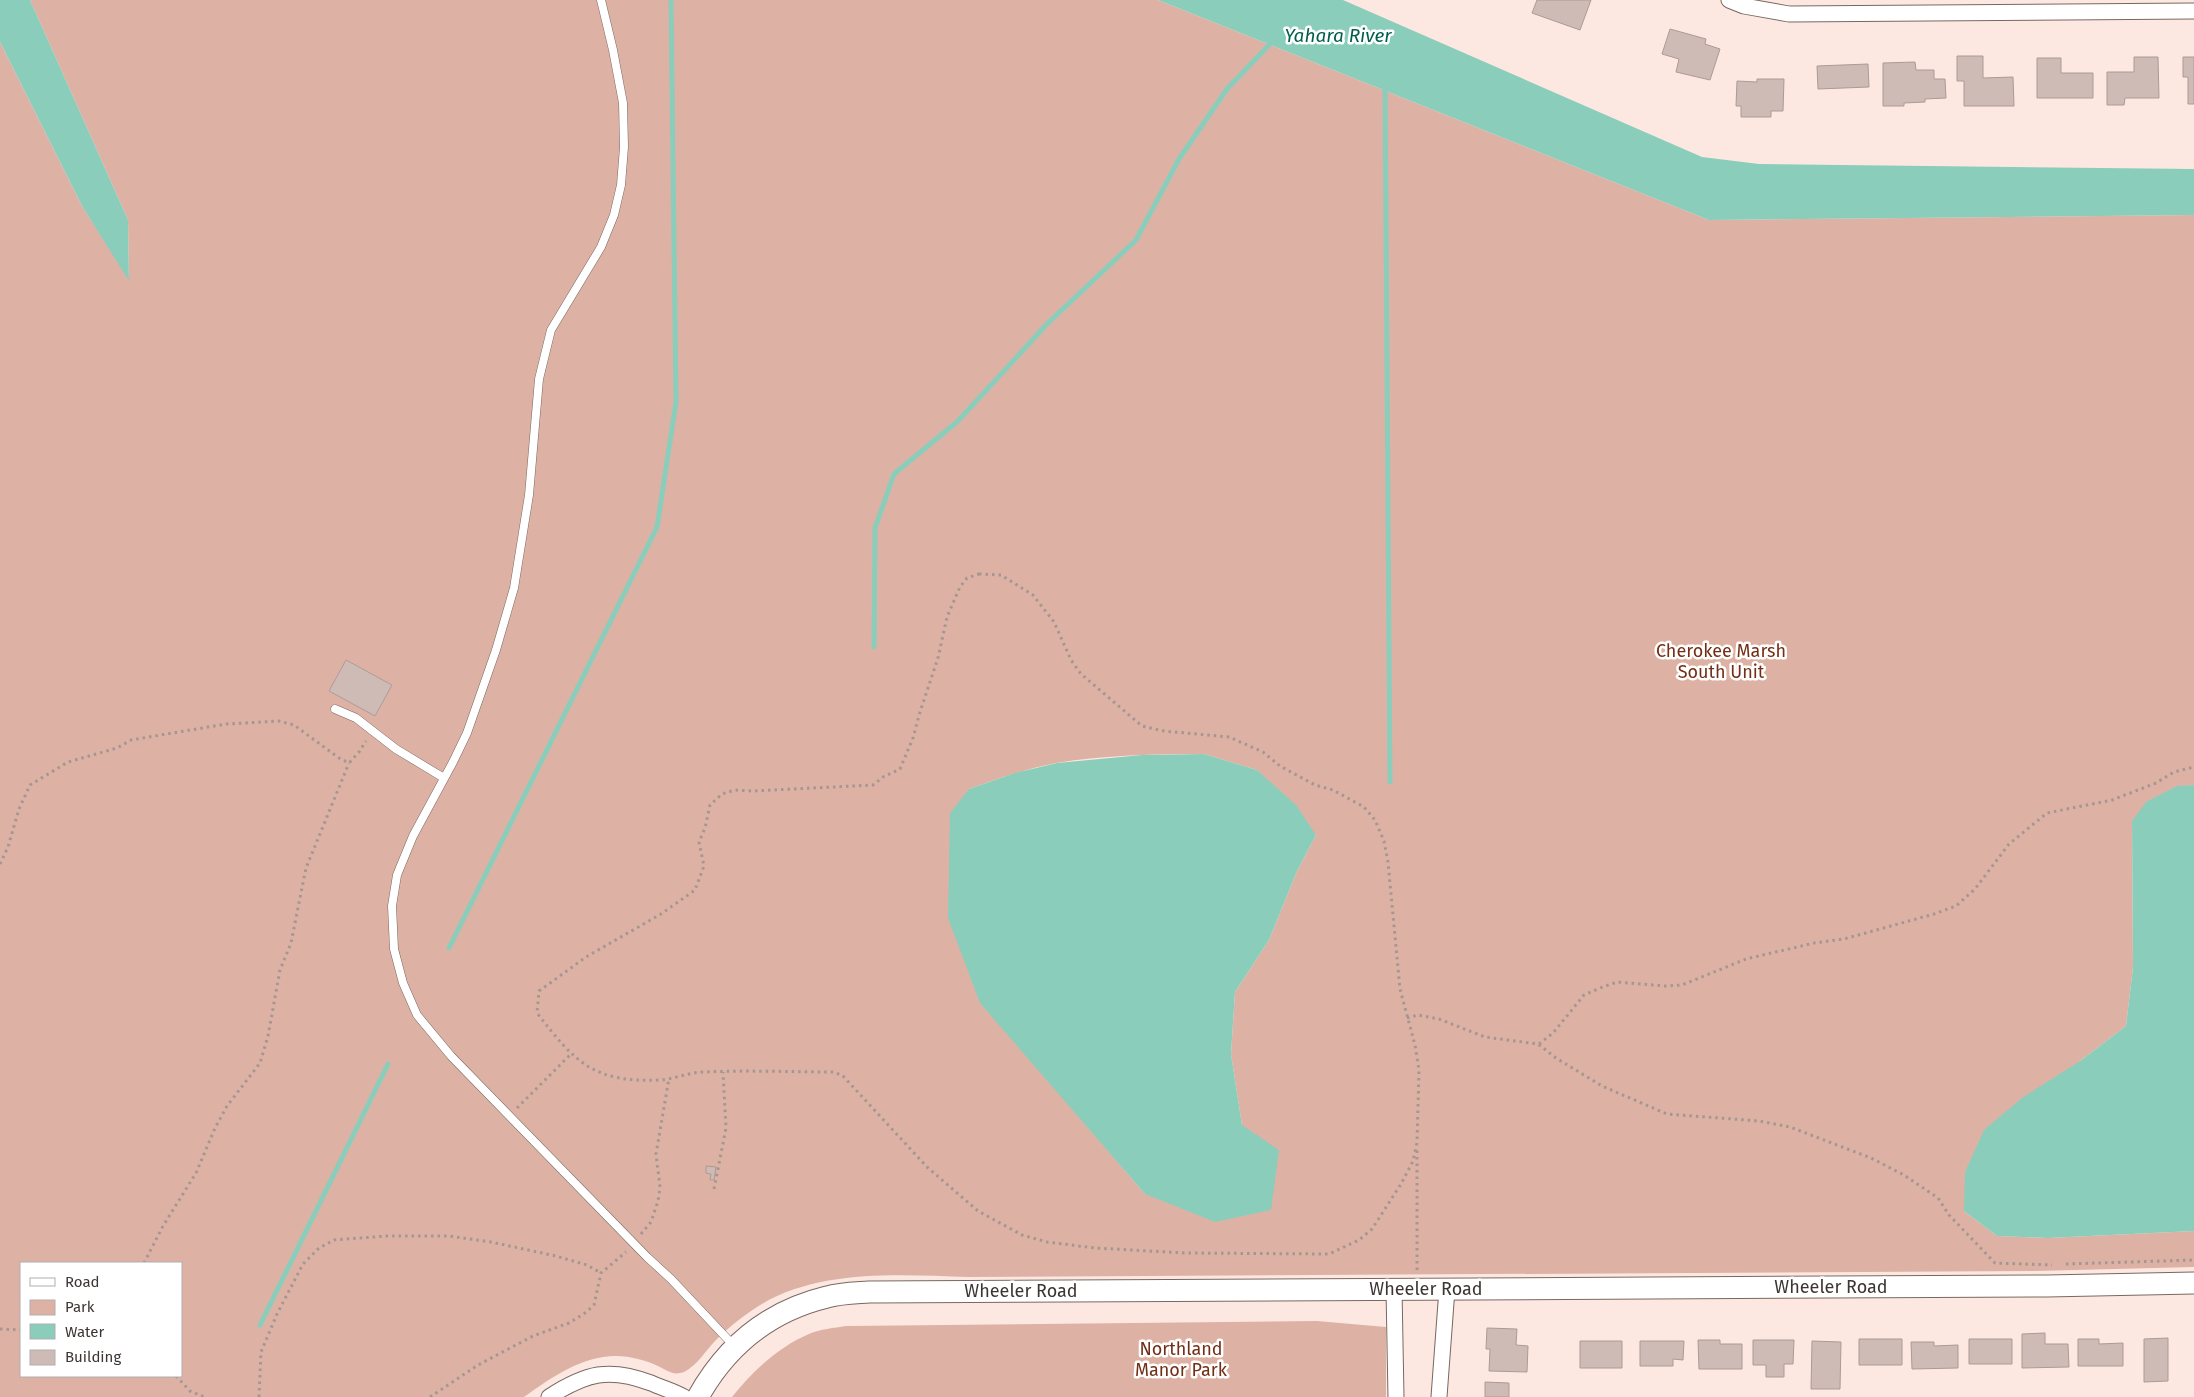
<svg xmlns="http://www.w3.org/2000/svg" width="2194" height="1397" font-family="'Fira Sans',sans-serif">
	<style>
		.green { fill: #ddb2a4; fill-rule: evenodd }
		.water { fill: #8bcdbb }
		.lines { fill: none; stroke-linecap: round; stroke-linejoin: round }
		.stream { stroke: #8bcdbb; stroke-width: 5 }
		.building { fill: #cfbbb5; stroke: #ad9a94 }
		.lane-casing { stroke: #796861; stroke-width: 9 }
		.street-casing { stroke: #796861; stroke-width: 17 }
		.secondary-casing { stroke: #796861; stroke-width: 23 }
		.path { stroke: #a59692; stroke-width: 3; stroke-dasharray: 2.5 4; stroke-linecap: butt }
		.lane { stroke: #fff; stroke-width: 8 }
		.street { stroke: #fff; stroke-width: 15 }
		.secondary { stroke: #fff; stroke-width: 21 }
		.labels { text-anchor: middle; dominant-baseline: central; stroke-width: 5; stroke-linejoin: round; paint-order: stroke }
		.park-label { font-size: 18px; fill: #722f16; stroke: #fff }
		.street-label { font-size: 18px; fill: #3d3533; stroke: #fff }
		.water-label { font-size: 19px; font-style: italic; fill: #005e4d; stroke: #fff }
	</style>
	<rect width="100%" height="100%" fill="#fde8e1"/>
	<path class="green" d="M30 0H1158L1709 220 2194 215V785L2177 787 2132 821 2133 967 2126 1026 2080 1061 1964 1211 1997 1236 2048 1238 2194 1231V1267L2036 1271 968 1277C897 1275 812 1268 751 1311 738 1320 727 1329 716 1340 705 1351 698 1365 684 1372 681 1373 676 1374 673 1373 669 1372 664 1369 660 1367 646 1360 630 1356 616 1356 581 1356 551 1378 524 1397H0V42L82 206 129 279 128 220ZM346 660 392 685 375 716 329 691ZM1204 754 1257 770 1316 835 1297 871 1269 940 1235 992 1231 1054 1242 1125 1145 1194 1069 1105 969 789C997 779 1026 769 1056 763 1105 755 1155 754 1204 754ZM21 1263H181V1376H21Z
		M1317 1321 1386 1327V1397H732C752 1372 778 1347 809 1334 820 1329 834 1328 846 1326Z"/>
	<path class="water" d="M0 0H30L128 220 129 281 82 206 0 42Z
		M1158 0H1343L1702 157 1759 164 2194 169V215L1709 220Z
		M1204 754 1257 770 1296 805 1316 835 1297 871 1269 940 1235 992 1231 1054 1242 1125 1279 1150 1271 1210 1215 1222 1145 1194 980 1003 948 918 950 813 969 789 1015 773 1057 763 1142 755Z
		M2194 785V1231L2048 1238 1997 1236 1964 1211 1965 1172 1984 1130 2022 1098 2080 1061 2126 1026 2133 967 2132 821 2146 802 2177 786Z"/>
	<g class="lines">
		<path class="stream" d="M1385 85 1390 782
			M874 647 875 528 894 474 958 421 1047 324 1136 240 1179 159 1227 89 1270 44 1272 40
			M449 948 657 527 676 402 671 0
			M260 1325 388 1064"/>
	</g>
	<path class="building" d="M1537 0H1591L1580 30 1532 13Z
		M1670 29 1706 39 1705 44 1720 49 1710 80 1676 72 1679 59 1662 54Z
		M1957 56H1983V78L2013 77 2014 106H1964V81H1957Z
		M2134 57H2158L2159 98H2125L2124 105H2107V72H2134Z
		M2183 57H2194V104H2188V77H2183Z
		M2037 58H2061V73H2093V98H2037Z
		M1915 62 1916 70H1934V79H1945L1946 98 1925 99V102L1904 103V106H1883V63Z
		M1868 64 1869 87 1818 89 1817 66Z
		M1757 79H1784L1783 111H1771V117H1741V106H1736L1737 81 1757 82Z
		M346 660 392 685 375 716 329 691Z
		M706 1166 716 1167 714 1180H710L711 1174 706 1173Z
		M1487 1328 1517 1329 1516 1345 1528 1346 1527 1372 1489 1371 1490 1349H1486Z
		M2045 1333V1344H2068L2069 1367 2022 1368V1334Z
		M2168 1338V1381L2144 1382V1339Z
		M1859 1339H1902V1365H1859Z
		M1969 1339H2012V1364H1969Z
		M2078 1339H2099V1344L2123 1343V1366H2078Z
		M1698 1340H1720V1344H1742V1369H1699Z
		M1753 1340H1794L1793 1364H1784V1377H1766V1365H1753Z
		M1580 1341H1622V1368H1580Z
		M1640 1341H1684L1683 1360 1673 1359V1366H1640Z
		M1812 1341 1841 1342 1840 1389H1811Z
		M1911 1342H1934V1346L1958 1345V1368L1912 1369Z
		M1485 1382 1509 1383V1397H1485Z"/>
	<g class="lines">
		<defs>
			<path id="lane" d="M601 0 613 50 623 103 624 147 621 185 614 215 601 247 551 330 539 379 529 495 514 588 496 650 467 733 453 762 413 836 397 875 392 906 394 949 403 983 417 1015 451 1056 647 1257 671 1279 735 1347
				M335 709 356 718 396 749 444 778"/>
			<path id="street" d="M1729 0 1744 6 1789 14 2194 11
				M1394 1289 1396 1397
				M549 1397C586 1373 609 1367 651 1383 662 1388 674 1391 684 1397
				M1439 1397 1447 1289"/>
			<path id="secondary" d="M698 1397C727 1345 769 1311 827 1297 841 1293 855 1293 869 1292L2047 1286 2194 1283"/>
		</defs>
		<use href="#lane" class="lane-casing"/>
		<use href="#street" class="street-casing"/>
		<use href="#secondary" class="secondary-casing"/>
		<path class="path" d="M979 574 1001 575 1033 595 1054 622 1071 660 1081 674 1142 726 1164 731 1229 737 1263 752 1280 766 1315 785 1333 790 1364 807 1375 820 1384 841 1388 862 1400 989 1415 1045 1419 1070 1417 1143 1413 1161 1401 1184 1372 1229 1359 1240 1329 1254 1186 1253 1095 1248 1047 1242 1022 1235 978 1211 927 1167 843 1076 834 1072C791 1072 748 1070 705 1072 689 1072 675 1079 660 1080 593 1083 575 1062 537 1013L539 991 586 957 661 914 695 890 704 866 699 842 705 828 710 805 722 794 735 790 753 791 873 785 883 777 900 769 913 738 920 712 938 658 947 617 960 587 967 578Z
			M0 864 8 847 19 809 30 785 68 762 117 748 131 740 226 724 279 721 294 725 339 758 349 763 359 752 366 741
			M1407 1018 1418 1015 1439 1019 1485 1037 1538 1044 1556 1058 1602 1086 1667 1114 1759 1121 1790 1127 1871 1158 1904 1175 1938 1198 1949 1215 1995 1263 2052 1265
			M1539 1044 1553 1033 1584 995 1600 988 1617 982 1665 986 1682 985 1746 959 1814 943 1844 939 1934 914 1956 906 1975 889 2009 844 2047 813 2112 800 2156 783 2174 772 2194 767
			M517 1108 571 1054
			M714 1189 726 1128 723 1072
			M641 1234 651 1222 658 1201 660 1187 656 1154 669 1078
			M144 1263 163 1226 196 1173 215 1128 227 1106 260 1063 268 1036 280 970 291 943 306 868 349 763
			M2066 1264 2194 1260
			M1417 1270V1149
			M0 1329 21 1330
			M176 1376 190 1391 204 1397
			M259 1397 261 1352 277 1314 303 1264 319 1248 334 1240 387 1236H449L491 1242 556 1256 587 1265 601 1273
			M430 1397 478 1365 533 1336 569 1323 585 1313 594 1305 601 1273 626 1252"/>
		<use href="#lane" class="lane"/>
		<use href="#street" class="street"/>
		<use href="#secondary" class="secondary"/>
	</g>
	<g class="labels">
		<g class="park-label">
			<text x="1721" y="651">Cherokee Marsh<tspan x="1721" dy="21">South Unit</tspan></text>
			<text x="1181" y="1349">Northland<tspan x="1181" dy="21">Manor Park</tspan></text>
		</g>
		<g class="street-label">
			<text x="1831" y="1287">Wheeler Road</text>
			<text x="1426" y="1289">Wheeler Road</text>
			<text x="1021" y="1291">Wheeler Road</text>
		</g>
		<g class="water-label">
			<text x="1338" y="35">Yahara River</text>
		</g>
	</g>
	<rect x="20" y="1262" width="162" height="115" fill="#ffffff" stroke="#b1aead"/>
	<rect x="30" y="1278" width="25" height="8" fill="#ffffff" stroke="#b1aead"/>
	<text x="65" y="1287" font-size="15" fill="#3d3533">Road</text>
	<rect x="30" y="1300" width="25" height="15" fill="#ddb2a4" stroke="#b1aead"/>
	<text x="65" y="1312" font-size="15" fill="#3d3533">Park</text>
	<rect x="30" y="1324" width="25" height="15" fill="#8bcdbb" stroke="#b1aead"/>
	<text x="65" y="1337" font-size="15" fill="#3d3533">Water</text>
	<rect x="30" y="1350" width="25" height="15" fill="#cfbbb5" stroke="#b1aead"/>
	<text x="65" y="1362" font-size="15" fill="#3d3533">Building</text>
</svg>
